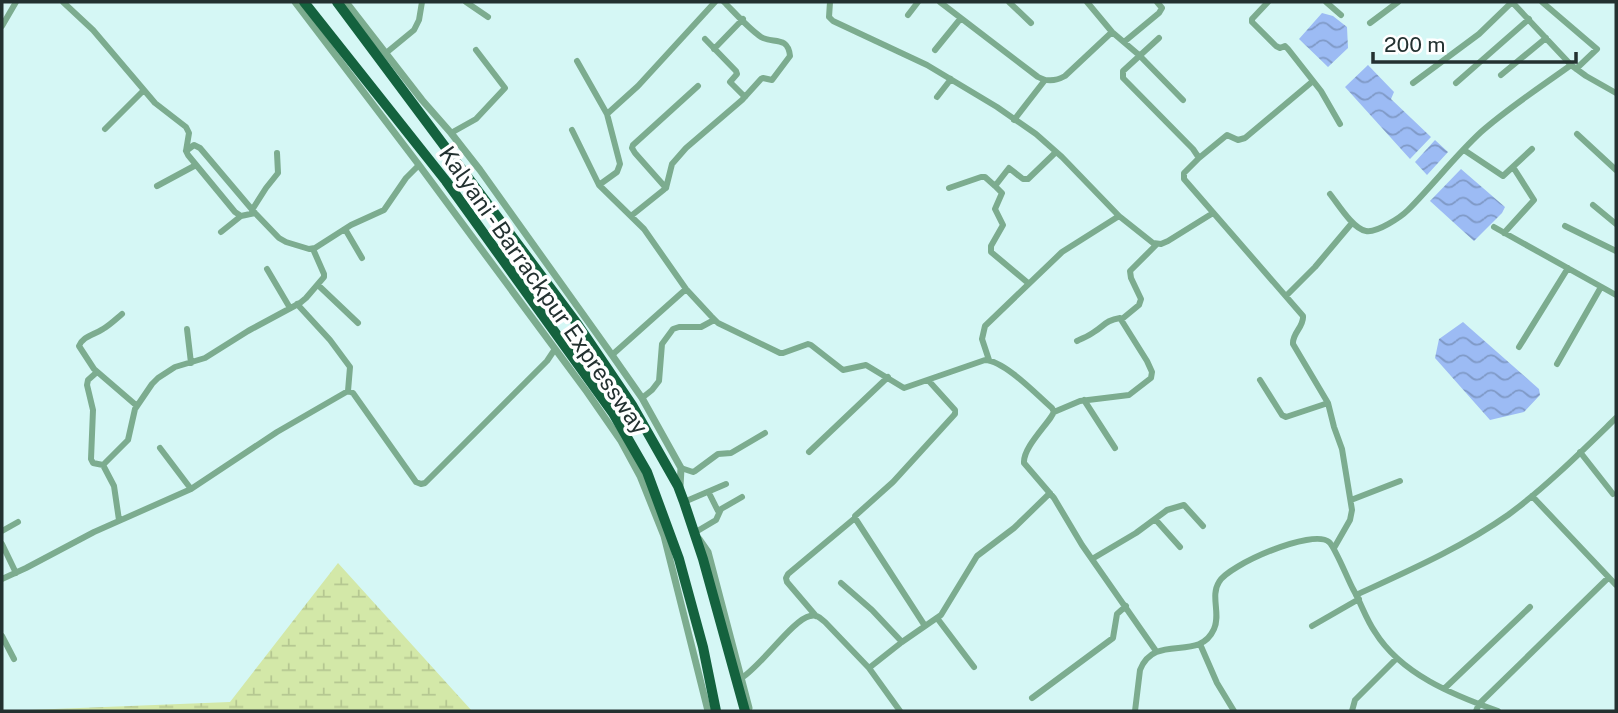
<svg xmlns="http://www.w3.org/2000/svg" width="1618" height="713" font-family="'Public Sans',sans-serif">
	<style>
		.wetland { fill: url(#wetland-marsh) }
		.water { fill: url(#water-waves) }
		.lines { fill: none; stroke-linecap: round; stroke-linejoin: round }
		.minor { stroke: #7cac8f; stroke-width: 6 }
		.tertiary { stroke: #7cac8f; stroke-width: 7 }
		.trunk { stroke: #14623e; stroke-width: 10 }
		.labels { text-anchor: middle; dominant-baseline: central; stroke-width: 7; stroke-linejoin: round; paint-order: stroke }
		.street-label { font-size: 23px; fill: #233130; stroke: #fff }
	</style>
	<defs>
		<pattern id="wetland-marsh" width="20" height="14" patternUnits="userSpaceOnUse" patternTransform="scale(1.75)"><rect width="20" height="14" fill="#d3e8a8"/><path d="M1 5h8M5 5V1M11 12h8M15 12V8" fill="none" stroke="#b5c791"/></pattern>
		<pattern id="water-waves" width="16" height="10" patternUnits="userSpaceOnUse" patternTransform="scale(1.75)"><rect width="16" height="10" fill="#9cbbf4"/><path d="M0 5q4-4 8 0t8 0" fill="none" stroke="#7f99c6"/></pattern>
	</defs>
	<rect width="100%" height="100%" fill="#d5f7f5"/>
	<path class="wetland" d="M338 563 472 711H4L230 702Z"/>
	<path class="water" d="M1322 13 1333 16 1347 27 1348 48 1328 67 1299 39Z
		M1368 65 1394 92 1391 99 1431 137 1410 159 1345 87Z
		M1435 140 1448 152 1427 175 1415 162Z
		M1461 169 1505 207 1502 213 1474 241 1430 201Z
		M1463 322 1539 389 1540 395 1524 412 1490 420 1435 358 1439 339Z"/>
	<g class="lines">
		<path class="minor" d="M63 2 93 30 155 103 186 127 189 133 186 151 188 155 235 212 241 216 255 213
			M466 2 488 17
			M830 2 829 17 833 21 927 65 997 107 1036 134 1062 157 1119 216 1153 243 1161 244 1168 241 1213 213
			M940 2 1038 77C1047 82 1056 81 1065 76L1112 32
			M1009 2 1031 23
			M1087 2 1112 32 1139 55 1183 100
			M1268 2 1252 19V22L1276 46 1280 48 1285 46 1288 49 1321 91 1340 124
			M1326 2 1341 15
			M1512 2 1571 65 1586 76 1616 93
			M1542 2 1597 49 1576 69
			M908 15 918 2
			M1370 23 1398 2
			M2 26 16 2
			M1159 38 1123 71V78L1193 149 1199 158 1184 173V179L1303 316C1304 327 1292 333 1293 344L1328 403 1334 427 1342 449 1352 510 1350 520 1334 548
			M705 39 736 71 737 74 730 82 745 97
			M1124 42 1159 13 1162 8 1157 2
			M714 49 743 19
			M935 50 961 18
			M386 53 414 30 419 20 422 2
			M577 61 607 114 620 164 617 172 599 185
			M1501 75 1546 38
			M1413 83 1479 34 1512 2
			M1456 83 1529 19
			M937 97 951 79
			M607 114 638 86 715 2
			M1014 120 1045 80
			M105 129 144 90
			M572 130 599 185 644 229 686 289 711 316 718 323 780 353H783L808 344 811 345 843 370 866 365 904 388 985 360C1005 361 1037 395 1052 408L1054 412 1051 417C1043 429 1023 449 1024 463L1054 498 1082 545 1156 651
			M451 133 476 119 505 88 476 50
			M1577 134 1616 170
			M1464 150 1503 176 1532 149
			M186 151 194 145 200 148 255 213 279 238 286 242 309 249 315 248 351 225 384 210 406 178 419 165
			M1199 158 1227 135 1238 140 1245 138 1313 81
			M157 186 196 165
			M666 188 635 153 632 148 633 145 698 86
			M949 188 981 177H985L995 186
			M1330 194C1338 204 1353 229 1366 231 1377 233 1401 217 1408 210 1433 185 1455 156 1481 132 1508 108 1542 86 1571 65
			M1593 205 1616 224
			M252 210 266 188 278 173 277 153
			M631 216 666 188 672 164 686 148 742 100 761 79 763 78 772 80 790 56C788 35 772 44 761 37 749 29 734 12 724 2
			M1565 226 1616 251
			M1494 227 1616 295
			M345 229 362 258
			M221 232 241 216
			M1504 233 1534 200 1513 167
			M267 269 290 308
			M1028 283 991 252V246L1003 225 995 209 1002 193 995 186 1009 168 1023 179H1028L1056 152
			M318 285 358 323
			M1286 296 1315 267 1352 223
			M297 304 330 340 350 367 348 391
			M122 314C116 319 110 325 103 329 94 335 83 336 79 346L94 369 137 406
			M1122 319 1139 305 1141 299 1131 278 1130 271 1157 244
			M187 329 191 363
			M1519 347 1568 268
			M612 355 686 289
			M989 360 982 339 985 326 1062 252 1119 216
			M1557 364 1601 287
			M97 372 88 380 87 385 93 410 91 459 93 463 103 465
			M1260 380 1282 415 1286 417 1328 403
			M642 398 652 390 659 381 662 344 673 329 679 327H701L714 320
			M1084 400 1115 448
			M1054 412 1080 401 1129 395 1151 378 1152 372 1147 361 1120 318C1106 320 1104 326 1094 332 1089 336 1083 338 1077 341
			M160 448 191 489
			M809 452 888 377
			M1580 452 1613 494
			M681 468 693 472 695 471 718 454 731 453 765 433
			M709 493 718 511
			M1532 496 1616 585
			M1351 500 1400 481
			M684 502 726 484
			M1155 519 1180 547
			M119 520 114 486 103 465 128 440 135 409 152 384 158 378 175 367 205 358 248 331 300 303 306 298 324 277V274L313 249
			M2 531 18 522
			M694 533 716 520 721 509 742 497
			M2 544 16 573
			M1092 559 1136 533 1167 510 1184 505 1203 526
			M2 579 26 568 94 532 191 489 277 432 348 391 353 393 416 482 421 484 425 483 547 361 555 349
			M841 583 872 610 902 642
			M1356 595C1408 571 1461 548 1508 515 1546 487 1582 451 1616 418
			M816 616 787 582 786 578 788 574 855 518
			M937 618 974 667
			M925 626 855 518V516L893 482 955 414V410L928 380
			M1312 626 1359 599
			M2 636 14 659
			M1200 644 1217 683 1234 711
			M869 668 902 642 941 615 977 556 1014 528 1050 493
			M740 679C760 668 793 619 810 616 817 614 820 618 825 622L869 668 900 711
			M1445 688 1530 607
			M1032 698 1113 638 1117 614 1126 606
			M1135 711 1140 670C1155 632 1199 663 1214 629 1221 614 1210 596 1219 582 1228 565 1313 528 1329 542 1335 547 1348 580 1353 589 1361 603 1366 619 1375 632 1401 674 1453 695 1498 711
			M1352 711 1355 700 1396 659
			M1476 711 1479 704 1608 578"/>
		<path class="tertiary" d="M295 2 419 165 587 392 621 441 640 476 664 536 708 711
			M346 2 422 100 451 133 480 170 612 355 642 398 681 468 680 487
			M699 539 708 552 749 708"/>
		<path class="trunk" d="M304 2 446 181 613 413 647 472 679 559 703 647 716 711
			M337 2 578 325 632 405 678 486 684 502 703 559 745 711"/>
	</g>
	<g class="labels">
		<g class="street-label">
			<text transform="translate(544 290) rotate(55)">Kalyani - Barrackpur Expressway</text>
		</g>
	</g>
	<rect width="1618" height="713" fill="none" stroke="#233130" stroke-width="7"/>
	<path d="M1373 52v10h203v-10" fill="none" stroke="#233130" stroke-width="3.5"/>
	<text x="1384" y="52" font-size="21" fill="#233130" stroke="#ffffff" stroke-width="5" paint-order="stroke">200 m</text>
</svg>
